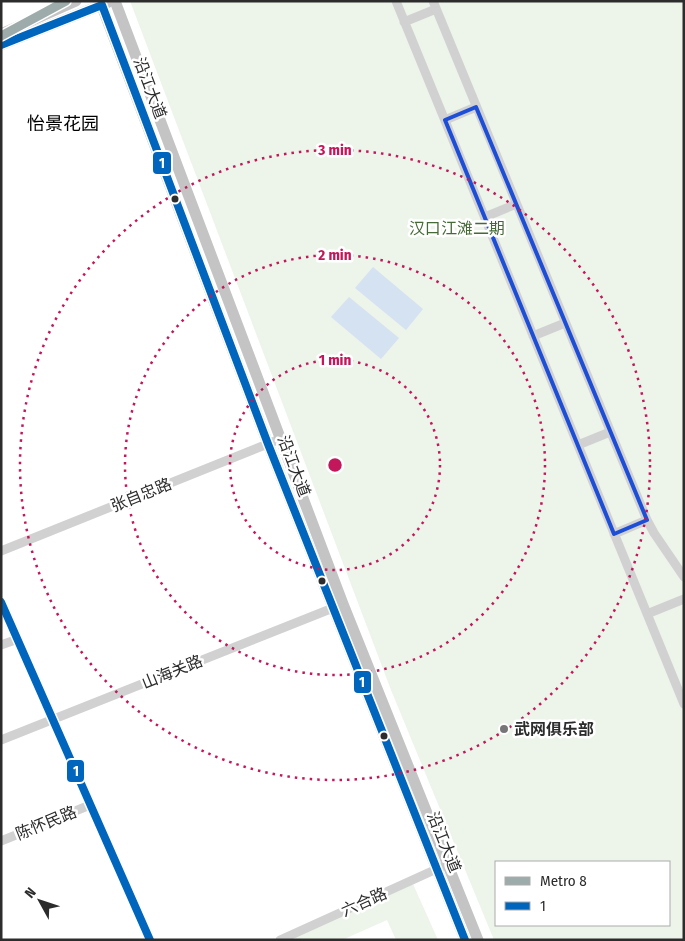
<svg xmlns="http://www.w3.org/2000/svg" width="685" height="941" font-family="'Fira Sans Condensed','Noto Sans SC',sans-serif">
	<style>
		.green { fill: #edf4ea; fill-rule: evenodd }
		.water { fill: #d5e2f2 }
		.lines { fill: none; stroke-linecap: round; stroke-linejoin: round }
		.minor { stroke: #d1d1d1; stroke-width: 9 }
		.major { stroke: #c4c4c4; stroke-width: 11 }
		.bus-1-casing { stroke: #fff; stroke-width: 11 }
		.bus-1 { stroke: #0065bd; stroke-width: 8 }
		.metro-1-casing { stroke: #fff; stroke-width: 12 }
		.metro-1 { stroke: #9dabaa; stroke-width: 9 }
		.marked { fill: none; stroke: #1d4ed8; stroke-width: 4; stroke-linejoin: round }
		.ring { fill: none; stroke: #c2185b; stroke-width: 2.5; stroke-dasharray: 2.5 5 }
		.bus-dot { fill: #2c2c2c; stroke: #fff; stroke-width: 2 }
		.poi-dot { fill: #767676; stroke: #fff; stroke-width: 2 }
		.labels { text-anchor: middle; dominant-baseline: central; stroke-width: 5; stroke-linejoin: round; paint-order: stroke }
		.street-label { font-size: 16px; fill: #2c2c2c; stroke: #fff }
		.park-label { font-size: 16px; fill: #466a37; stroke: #fff }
		.poi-label { font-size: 16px; font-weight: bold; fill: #2c2c2c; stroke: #fff; text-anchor: start }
		.neighbourhood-label { font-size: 18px; fill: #000; stroke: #fff }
		.centre { fill: #c2185b; stroke: #fff; stroke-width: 2.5 }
		.ring-label { font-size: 15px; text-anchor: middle; font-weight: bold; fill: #c2185b; stroke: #fff; stroke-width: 5; stroke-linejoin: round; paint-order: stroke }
		.line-badge { stroke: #fff; stroke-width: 2 }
		.badge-label { font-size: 14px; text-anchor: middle; font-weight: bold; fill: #fff }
	</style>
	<rect width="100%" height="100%" fill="#fff"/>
	<path class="green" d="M130 1H684V940H494L391 690ZM496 862H669V925H496Z
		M413 884 438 940H396L387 920 342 940H296L294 937Z"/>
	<path class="water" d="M373 267 423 309 406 330 355 288Z
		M349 297 399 338 381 359 331 317Z"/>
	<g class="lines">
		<path class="minor" d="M396 1 684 704
			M433 1 647 520 654 533 684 577
			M404 22 436 9
			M445 120 476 107
			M485 217 516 204
			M533 336 565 323
			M578 445 610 432
			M614 534 647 520
			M1 551 280 439
			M1 601 150 940
			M647 614 684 599
			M1 645 18 639
			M1 740 338 606
			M1 841 90 805
			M280 940 441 867"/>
		<path class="major" d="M100 1 268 444 465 940
			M115 1 343 604 478 940
			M1 34 76 1
			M1 45 107 3"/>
		<defs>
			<path id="bus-1" d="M1 45 102 5 268 444 465 940
				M1 602 150 940"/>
		</defs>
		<use href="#bus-1" class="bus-1-casing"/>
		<use href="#bus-1" class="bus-1"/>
		<defs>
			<path id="metro-1" d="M1 36 66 1"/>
		</defs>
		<use href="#metro-1" class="metro-1-casing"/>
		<use href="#metro-1" class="metro-1"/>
	</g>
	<path class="marked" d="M476 107 647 520 614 534 445 120Z"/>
	<g class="ring">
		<circle cx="335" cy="465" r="105"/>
		<circle cx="335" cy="465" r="210"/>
		<circle cx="335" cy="465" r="315"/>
	</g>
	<g class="bus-dot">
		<circle cx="175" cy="199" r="4.5"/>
		<circle cx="322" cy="581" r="4.5"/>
		<circle cx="384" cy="736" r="4.5"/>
	</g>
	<circle class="poi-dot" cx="504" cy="729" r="5"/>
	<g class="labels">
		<g class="street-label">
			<text transform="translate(150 88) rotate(69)">沿江大道</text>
			<text transform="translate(294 466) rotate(69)">沿江大道</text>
			<text transform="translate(141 495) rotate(-22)">张自忠路</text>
			<text transform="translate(172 672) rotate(-22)">山海关路</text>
			<text transform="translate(46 823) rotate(-22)">陈怀民路</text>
			<text transform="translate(444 842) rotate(68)">沿江大道</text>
			<text transform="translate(364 902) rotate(-24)">六合路</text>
		</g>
		<g class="park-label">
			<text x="457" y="228">汉口江滩二期</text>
		</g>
		<g class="poi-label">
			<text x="514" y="729">武网俱乐部</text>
		</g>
		<g class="neighbourhood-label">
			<text x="63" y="124">怡景花园</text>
		</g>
	</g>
	<circle cx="335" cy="465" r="8" class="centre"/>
	<g class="ring-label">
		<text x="335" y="155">3 min</text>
		<text x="335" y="260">2 min</text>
		<text x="335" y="365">1 min</text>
	</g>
	<g class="line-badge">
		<rect x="152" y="151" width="20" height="24" rx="5" fill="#0065bd"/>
		<rect x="353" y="670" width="19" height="24" rx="5" fill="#0065bd"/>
		<rect x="66" y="759" width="19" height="24" rx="5" fill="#0065bd"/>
	</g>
	<g class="badge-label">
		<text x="162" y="168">1</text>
		<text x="362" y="687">1</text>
		<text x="76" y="776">1</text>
	</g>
	<rect width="685" height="941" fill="none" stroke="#2c2c2c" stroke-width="5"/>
	<rect x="495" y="861" width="175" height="65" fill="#ffffff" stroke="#ababab"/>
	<rect x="505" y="877" width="25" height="8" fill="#9dabaa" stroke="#ababab"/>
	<text x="540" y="886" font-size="15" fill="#2c2c2c">Metro 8</text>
	<rect x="505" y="902" width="25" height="8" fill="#0065bd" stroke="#ababab"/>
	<text x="540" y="911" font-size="15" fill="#2c2c2c">1</text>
	<g transform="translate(40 901) rotate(310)" stroke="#ffffff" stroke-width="4" paint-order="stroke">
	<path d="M0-4L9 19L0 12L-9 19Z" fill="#2c2c2c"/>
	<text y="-8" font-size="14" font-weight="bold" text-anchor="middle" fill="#2c2c2c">N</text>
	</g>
</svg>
